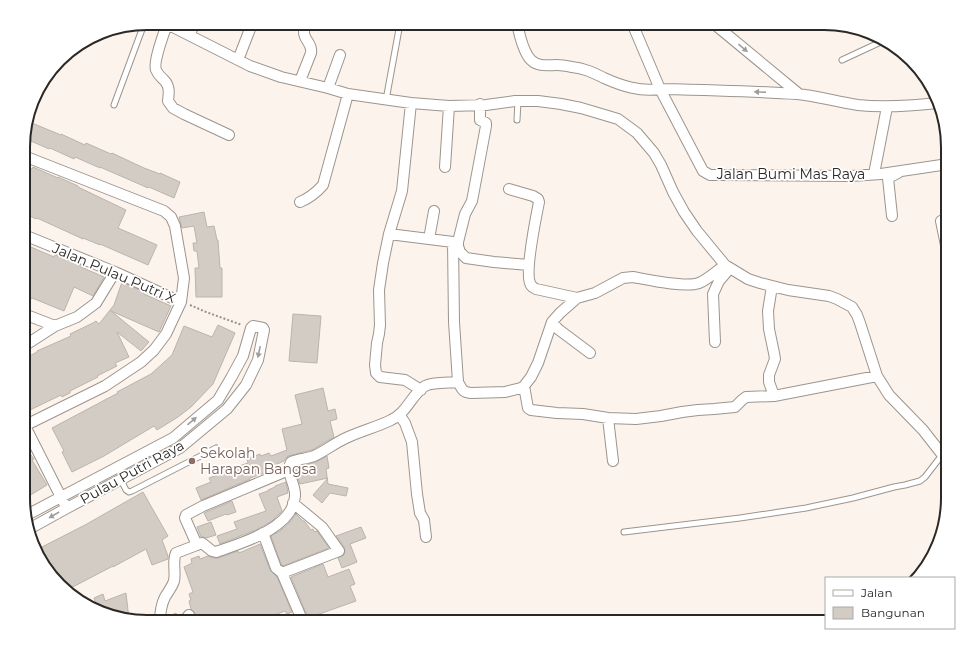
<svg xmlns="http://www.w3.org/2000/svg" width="971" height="645" font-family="Montserrat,sans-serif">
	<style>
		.building { fill: #d3ccc4; stroke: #bbb4ac }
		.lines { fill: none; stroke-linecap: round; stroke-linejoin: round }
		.service-casing { stroke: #9c958e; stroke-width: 7 }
		.minor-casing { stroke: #9c958e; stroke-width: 12 }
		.path { stroke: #96918b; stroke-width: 2; stroke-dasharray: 2 2; stroke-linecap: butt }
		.service { stroke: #fff; stroke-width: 5 }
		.minor { stroke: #fff; stroke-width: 10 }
		.oneway { fill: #a09e9d }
		.education-dot { fill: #8d6e63; stroke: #fff; stroke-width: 1.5 }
		.labels { text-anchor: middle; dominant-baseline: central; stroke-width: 3.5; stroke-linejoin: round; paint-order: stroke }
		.street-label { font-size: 14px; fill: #2b2825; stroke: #fff }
		.education-label { font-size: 14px; fill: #785e54; stroke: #fff; text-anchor: start }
		.rim { fill: none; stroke: #2b2825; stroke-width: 2 }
	</style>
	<rect width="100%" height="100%" fill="#fcf4ec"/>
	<path class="building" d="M27 121 61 135V134L85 145 86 143 111 154 112 153 144 168 160 174V173L180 182 174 198 149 187 148 188 139 184 100 167V168L75 157 74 159 50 148 49 149 24 138V131Z
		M24 166 32 169 33 167 58 178V177L78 186V187L126 210 118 228 157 245 148 265 100 244V245L83 238V239L37 218 36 219 24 213Z
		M204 212 207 227 214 226 217 240H218L220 268H222V297H196L195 268H199L197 251H194L193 243H197L194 226 182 228 179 217Z
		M24 244 54 257 55 255 82 265 81 267 104 277 93 296 74 287 64 311 32 298 31 299 24 296Z
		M122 282 144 292V294L171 306 159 332 111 311 149 342 141 351 117 332 129 357 115 363 117 366 97 376 98 377 70 391V393L62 397 61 395 28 411 24 403V359L37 352V351L71 336 70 334 93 323 96 321 99 324 114 305Z
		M293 314 321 316 317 363 289 361Z
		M218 325 235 333 213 384 191 407 178 417 157 430 154 426 104 456 72 472 62 452 64 451 52 428 118 393 117 392 151 374 172 355 184 326 212 337Z
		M323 388 328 411 335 409 337 419 330 421 334 437 312 450 288 456 286 458 284 461 266 469 267 472 250 478V479L201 500 196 488 211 482 209 478 223 473 222 470 232 466 233 468 248 463 247 459 260 454 261 456 269 453 271 456 287 450 282 429 302 424 295 395Z
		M24 446 34 459 32 460 47 485 24 499Z
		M327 456 329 468 326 469 328 484 348 488 346 496 330 493 322 503 313 495 328 478 300 484 296 473V467L316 462Z
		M286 482 288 493 277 497 282 511 272 521 258 529 220 544 217 536 237 529 234 522 266 511 259 494 268 491V490L275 487V486Z
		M143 492 168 536 162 540 168 556V559L152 565 146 549 113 567V566L67 590 40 560 36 550 85 525Z
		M232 501 236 512 227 515 226 514 208 521 204 513Z
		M296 514 303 521H304L305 522 311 530 313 529 314 532 317 531 329 548 283 566 281 564 271 536 280 531 290 522Z
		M211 522 216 535 206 538 203 537H201L197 527Z
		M361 527 366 538 350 544 357 562 342 568 338 558 344 555 345 550 344 547 336 536Z
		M260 544 270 570 277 577 292 612 287 614 285 611 269 617 268 615 254 620V618L244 622H196L195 618V613L191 609 189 601 191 600 189 594 193 592 184 567 192 563 191 559 199 556 200 559 208 556 214 558H218L238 551 239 553Z
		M323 564 328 577 349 569 355 584 350 586 356 601 308 618 291 577Z
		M126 593 129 619 107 615 97 610 96 608 97 607 94 598 103 594 105 601Z
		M176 613 178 619 177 622H166L167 617Z"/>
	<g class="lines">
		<defs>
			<path id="service" d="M842 60 885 40
				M386 100 399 29
				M114 105 144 24
				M517 120 518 101
				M121 480 126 490 129 492 132 491 216 448
				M624 532 740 518 806 508 853 498 894 487 905 485 920 481 925 477 942 455"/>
			<path id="minor" d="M165 23 250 66 281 77 328 88 348 94 411 103 449 106 486 105 515 101H538L561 104 581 108 618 119 637 133 654 153 661 165 673 192 684 212 697 231 725 265 748 279 760 283 788 290 829 296 837 299 852 307 857 315 860 323 877 376 889 395 923 430 948 462
				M517 23C519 33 524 53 531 60 538 67 548 65 557 65 562 65 567 66 572 67 584 68 594 73 604 78 622 86 640 92 660 89 706 90 752 91 797 94 818 96 837 102 858 105 884 108 910 106 937 103
				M632 23 660 89 703 171 710 175H717L851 176 881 174 948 164
				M713 23 799 94
				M167 24C164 33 153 62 156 70 158 75 161 77 164 80 170 86 169 93 168 101L173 108 184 114 229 135
				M190 35 194 23
				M238 60 250 29 249 26 244 23
				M300 81 311 53C313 40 299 41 306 23
				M328 88 340 55
				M411 103 402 191 389 234 383 263 379 290 380 325 379 334 377 343 375 365 376 373 380 377 405 380 421 390
				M480 104V120L486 123V126L472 201 465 214 458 242V246L460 252 466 258 494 262 529 265
				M24 156 164 211 171 217 175 226 184 278 181 302 166 334 154 350 141 362 105 386 24 426
				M445 167 449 106
				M874 174 887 107
				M509 189 533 196 538 199 539 202C536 217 525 271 530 283 531 287 533 287 536 289L577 298
				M300 202C310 198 316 193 323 185L348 94
				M892 216 888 178 898 173
				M941 221 948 255
				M389 234 453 242 454 322 458 382C462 389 462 392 471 393L505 392 521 388 524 386 531 377 538 363 552 322 560 313 577 298 595 293 623 278 633 277C649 280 685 288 699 283 707 280 718 270 725 265
				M24 235 115 272 181 302
				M429 239 434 211
				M772 286 768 311 769 329 774 353 775 359 769 375V382L774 396 877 376
				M24 314 55 326
				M552 322 558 329 590 353
				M715 342 713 294 719 281 730 268
				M24 346 55 326 77 317 96 303 115 272
				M524 386 528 408 531 410 557 413 583 414 608 418 636 419 661 416 682 412 698 410 714 409 735 407 742 400 746 397 774 396
				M400 416 405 423 412 442 417 494 420 513 424 520 426 537
				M608 418 613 461
				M24 424 64 503
				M25 516 173 438 218 400 231 378 243 356 251 328 253 326 263 328 264 330 258 360 246 385 227 409 180 448 67 508 29 529
				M263 533 276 568 282 573 303 622
				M197 545 185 518 186 515 203 506 289 470
				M282 573 339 551 322 527 293 503
				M160 622C160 613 161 605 165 597 168 592 172 587 174 581 176 572 172 561 176 553L202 543 212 551 216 552C241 543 293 529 295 496 296 484 285 473 291 462 298 459 306 459 314 456 325 451 335 443 346 438 361 431 377 427 391 420 407 413 411 395 425 386 433 382 449 383 458 382
				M183 622 189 615"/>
		</defs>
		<use href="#service" class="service-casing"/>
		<use href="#minor" class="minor-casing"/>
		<path class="path" d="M190 305 206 312 242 325"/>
		<use href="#service" class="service"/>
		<use href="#minor" class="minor"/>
	</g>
	<defs><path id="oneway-solid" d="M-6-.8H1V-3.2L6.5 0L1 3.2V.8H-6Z"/></defs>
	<g class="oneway">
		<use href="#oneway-solid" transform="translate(743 48) rotate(40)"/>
		<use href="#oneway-solid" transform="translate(760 92) rotate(-177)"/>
		<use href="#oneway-solid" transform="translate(259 352) rotate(102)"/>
		<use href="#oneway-solid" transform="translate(192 421) rotate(-40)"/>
		<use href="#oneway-solid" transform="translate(54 515) rotate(150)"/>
	</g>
	<circle class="education-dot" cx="192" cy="461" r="4"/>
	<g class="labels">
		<g class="street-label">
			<text x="791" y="174">Jalan Bumi Mas Raya</text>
			<text transform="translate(114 273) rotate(23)">Jalan Pulau Putri X</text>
			<text transform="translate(132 472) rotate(-29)">Pulau Putri Raya</text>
		</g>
		<g class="education-label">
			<text x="200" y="453">Sekolah<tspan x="200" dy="16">Harapan Bangsa</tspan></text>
		</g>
	</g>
	<path d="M0 0H971V645H0ZM147 30H824A117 117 0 0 1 941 147V498A117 117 0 0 1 824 615H147A117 117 0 0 1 30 498V147A117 117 0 0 1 147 30Z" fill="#fff" fill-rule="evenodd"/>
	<path class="rim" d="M147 30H824A117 117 0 0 1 941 147V498A117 117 0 0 1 824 615H147A117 117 0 0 1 30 498V147A117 117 0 0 1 147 30Z"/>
	<rect x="825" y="577" width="130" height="52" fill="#ffffff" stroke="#aaa9a8"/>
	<rect x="833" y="590" width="20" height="6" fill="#ffffff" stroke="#aaa9a8"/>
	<text x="861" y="597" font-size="12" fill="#2b2825">Jalan</text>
	<rect x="833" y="607" width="20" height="12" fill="#d3ccc4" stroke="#aaa9a8"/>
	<text x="861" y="617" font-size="12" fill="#2b2825">Bangunan</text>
</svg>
